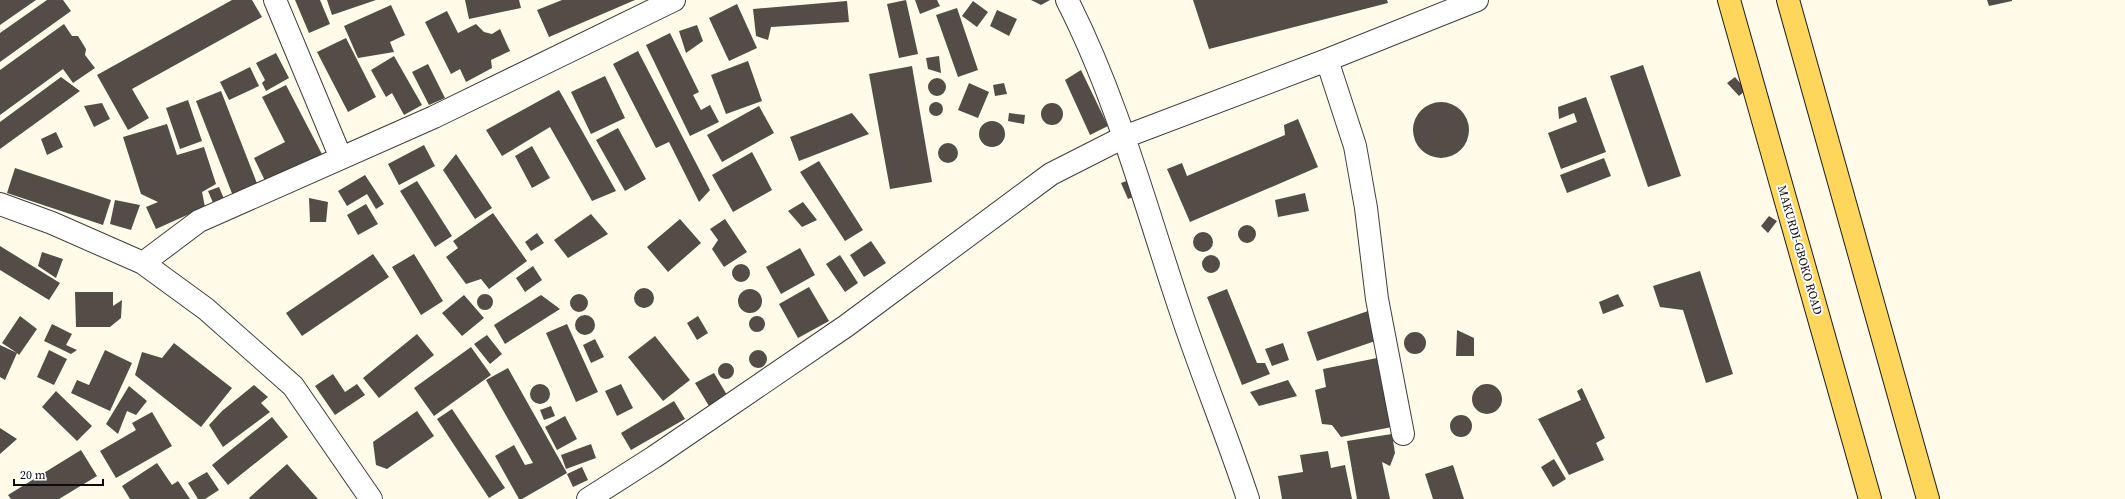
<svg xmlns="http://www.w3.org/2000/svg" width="2125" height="499" font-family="'Source Serif 4',serif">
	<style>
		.building { fill: #544c47 }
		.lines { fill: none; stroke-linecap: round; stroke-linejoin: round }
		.minor-casing { stroke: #3e3e3e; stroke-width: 24 }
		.primary-casing { stroke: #1c1c1c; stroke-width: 24 }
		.minor { stroke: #fff; stroke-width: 22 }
		.primary { stroke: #fdd65b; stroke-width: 22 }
		.labels { text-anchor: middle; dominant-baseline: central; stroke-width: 4; stroke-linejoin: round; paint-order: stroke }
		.street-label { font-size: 12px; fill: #0b0b0b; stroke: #fff }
	</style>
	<rect width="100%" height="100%" fill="#fffbe8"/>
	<path class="building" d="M0 0H36L0 25Z
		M47 0H63L71 11 0 62V33Z
		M232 0H252L262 17 132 89 149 118 128 130 97 75Z
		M295 0H320L330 24 309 33Z
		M327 0H376L332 15Z
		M465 0H519L521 8 469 19Z
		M562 0H635L549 37 537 10Z
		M906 0 918 54 899 58 887 4Z
		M915 0H937L940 6 920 14Z
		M1031 0H1050L1041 5Z
		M1193 0H1387L1388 3 1209 49Z
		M1987 0H2012V1L1989 6Z
		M847 1 849 22 771 27 768 40 756 36 753 9Z
		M973 1 988 12 977 27 962 16Z
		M737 4 757 48 729 61 709 18Z
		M391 5 405 35 390 42 394 52 358 58 344 26Z
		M957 8 978 70 958 77 936 15Z
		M997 10 1017 19 1009 36 990 26Z
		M447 11 458 33 476 24 484 32 492 34 500 29 510 51 491 60 492 68 466 82 460 69 451 74 425 22Z
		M64 24 72 36H78L86 49 85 55 95 68 73 83 63 69 0 115V70Z
		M697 25 703 41 686 53 679 31Z
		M670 33 699 92 693 95 701 110 710 105 719 122 690 136 646 45Z
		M346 38 376 97 348 112 317 52Z
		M638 51 710 190 699 202 669 142 656 148 613 64Z
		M276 53 289 78 266 91 262 83 265 80 256 63Z
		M394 56 422 105 404 115 392 93 386 97 371 70Z
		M939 56 941 73 928 69 926 58Z
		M748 61 762 101 726 114 711 75Z
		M428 64 445 98 429 105 412 72Z
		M1643 65 1681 176 1648 187 1610 76Z
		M912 66 932 182 890 189 869 74Z
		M250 67 259 86 229 100 220 82Z
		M1081 70 1108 126 1090 135 1065 80Z
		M605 76 625 118 591 134 571 92Z
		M61 77 80 91 0 149V122Z
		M1735 77 1746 90 1739 96 1727 83Z
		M928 87a9 9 0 1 1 18 0a9 9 0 1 1-18 0Z
		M969 83 989 92 978 118 958 110Z
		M1004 83 1007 94 995 96 993 85Z
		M286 85 324 158 268 187 254 158 285 142 262 97Z
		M559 90 616 191 592 201 550 127 502 156 486 130Z
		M221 91 258 186 233 196 196 101Z
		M1586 97 1606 152 1561 169 1548 133 1577 122 1574 113 1559 119 1558 107Z
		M188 100 202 141 180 149 166 108Z
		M1413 130a28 28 0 1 1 56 0a28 28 0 1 1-56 0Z
		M929 109a7 7 0 1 1 14 0a7 7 0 1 1-14 0Z
		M102 103 110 119 94 127 84 106Z
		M1041 114a11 11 0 1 1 22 0a11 11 0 1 1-22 0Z
		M759 106 774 133 722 162 707 135Z
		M852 113 869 134 799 161 790 137Z
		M1009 113 1025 115 1024 124 1008 121Z
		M1298 119 1318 167 1190 222 1167 169 1182 163 1187 176 1285 135 1284 125Z
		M979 134a13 13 0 1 1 26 0a13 13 0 1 1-26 0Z
		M167 124 177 155 204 147 216 184 202 192 205 207 156 229 146 207 158 202 141 194 123 137Z
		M618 128 646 179 625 191 596 140Z
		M56 132 63 147 47 155 41 139Z
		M938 153a10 10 0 1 1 20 0a10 10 0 1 1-20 0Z
		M424 145 435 166 399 185 388 164Z
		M532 146 550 178 532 188 515 156Z
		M752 152 772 190 733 212 712 175Z
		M456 154 492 208 475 219 443 170Z
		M1604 158 1611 176 1567 193 1560 175Z
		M819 161 863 230 845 241 800 172Z
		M15 168 111 200 103 225 7 193Z
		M365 175 384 204 376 209 367 194 347 206 338 191Z
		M1129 180 1136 196 1128 199 1121 183Z
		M417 181 452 236 435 247 400 191Z
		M219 187 225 201 214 205 208 191Z
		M1305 193 1309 211 1278 217 1275 200Z
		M309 198 328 202 326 222H310Z
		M115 200 140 205 131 230 110 224Z
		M803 202 817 220 802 227 788 211Z
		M366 204 378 224 358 235 347 215Z
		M493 213 527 261 489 289 481 279 466 284 446 257 458 248 453 241Z
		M591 214 608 234 568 258 554 240Z
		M1769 216 1777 221 1768 233 1761 226Z
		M680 219 701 243 668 272 647 247Z
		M725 219 747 252 724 267 712 249 718 240 710 229Z
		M1238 234a9 9 0 1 1 18 0a9 9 0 1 1-18 0Z
		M1193 242a10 10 0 1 1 20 0a10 10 0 1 1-20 0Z
		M537 233 544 243 531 251 525 242Z
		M871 241 886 263 864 277 850 255Z
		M0 246 60 283 49 300 0 270Z
		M800 248 815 275 781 294 766 267Z
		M42 252 63 259 56 278 38 266Z
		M373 254 389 277 302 336 286 313Z
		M414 254 443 301 421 315 392 267Z
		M1202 264a9 9 0 1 1 18 0a9 9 0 1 1-18 0Z
		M840 255 858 283 845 292 826 264Z
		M732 273a9 9 0 1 1 18 0a9 9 0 1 1-18 0Z
		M533 266 542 280 525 292 516 278Z
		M1700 271 1733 374 1706 383 1683 310 1660 307 1653 286Z
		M809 287 829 321 798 338 779 304Z
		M634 298a10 10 0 1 1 20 0a10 10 0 1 1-20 0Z
		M1227 289 1257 363H1265L1270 374 1242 385 1207 297Z
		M738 301a12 12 0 1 1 24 0a12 12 0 1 1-24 0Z
		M75 292H113V306L122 300 121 318 110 327H76Z
		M570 303a9 9 0 1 1 18 0a9 9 0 1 1-18 0Z
		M1618 294 1624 306 1603 314 1599 302Z
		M477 302a8 8 0 1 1 16 0a8 8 0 1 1-16 0Z
		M464 295 484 318 462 336 442 313Z
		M541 295 560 309 505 344 494 325Z
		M1371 310 1381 339 1317 361 1307 332Z
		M575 325a10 10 0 1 1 20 0a10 10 0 1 1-20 0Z
		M749 324a8 8 0 1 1 16 0a8 8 0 1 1-16 0Z
		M20 316 37 329 19 355 17 353 5 380 0 377V345L17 353 2 343Z
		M698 316 708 333 697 340 687 323Z
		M52 324 72 334 66 345 77 350 71 354 44 341Z
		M567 324 598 392 576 402 546 333Z
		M1457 330 1474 338V356H1456Z
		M1404 343a11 11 0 1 1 22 0a11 11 0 1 1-22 0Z
		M417 334 434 355 379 398 363 378Z
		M487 335 502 354 490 364 474 344Z
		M655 336 690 380 663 401 628 357Z
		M595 339 604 357 591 363 583 345Z
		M174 343 232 388 201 427 135 375 142 352 162 358Z
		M1283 343 1289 360 1272 366 1265 349Z
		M471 347 491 375 434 416 414 388Z
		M749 359a9 9 0 1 1 18 0a9 9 0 1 1-18 0Z
		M49 350 67 359 54 385 37 377Z
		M105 350 132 363 110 411 71 393 77 380 89 385Z
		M1377 358 1392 427 1341 437 1332 425 1322 424 1315 390 1326 387 1323 369Z
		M718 371a8 8 0 1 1 16 0a8 8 0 1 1-16 0Z
		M508 368 567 473 522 499H519L495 456 514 445 525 465 533 463 486 380Z
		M714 373 727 395 709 406 695 383Z
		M333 374 345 392 357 384 365 395 335 415 315 386Z
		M1288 380 1297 396 1259 406 1250 392Z
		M530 394a10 10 0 1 1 20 0a10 10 0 1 1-20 0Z
		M621 384 633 408 617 416 605 391Z
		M1472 399a15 15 0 1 1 30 0a15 15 0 1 1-30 0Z
		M254 385 268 397 261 403 270 412 223 447 209 425 222 411Z
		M129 386 147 401 136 415 127 411 118 434 106 424Z
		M1582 388 1605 438 1596 443 1604 460 1569 475 1538 419 1581 400 1577 391Z
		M56 391 92 426 77 441 42 407Z
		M674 401 685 419 631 450 621 433Z
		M551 406 555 416 544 420 540 410Z
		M452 409 505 488 489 498 437 419Z
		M417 411 434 436 387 469 376 465 373 442Z
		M152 412 172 446 116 478 100 451 136 430 132 423Z
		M1450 426a11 11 0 1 1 22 0a11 11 0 1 1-22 0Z
		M565 416 577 439 557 450 545 427Z
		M272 417 288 437 228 485 212 465Z
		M0 428 17 439 0 454Z
		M1392 434 1395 453 1390 466 1382 462 1390 499H1357L1347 441Z
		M591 444 596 458 566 469 561 455Z
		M81 450 97 476 59 499H11L8 495Z
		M1328 451 1331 468 1345 465 1352 499H1282L1278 476 1303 472 1300 455Z
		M1554 459 1566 479 1553 487 1541 467Z
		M157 463 172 485 178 481 190 499H130L122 486Z
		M287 464 318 499H250L249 498Z
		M1453 465 1464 499H1433L1425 474Z
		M582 467 588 480 573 487 567 474Z
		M207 472 219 490 205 499H198L188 483Z"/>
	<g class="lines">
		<defs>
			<path id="minor" d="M275 0 341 158
				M1067 0C1117 98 1145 205 1180 309 1201 373 1227 435 1248 499
				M1327 60 1355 146 1366 208 1377 299 1403 434
				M0 204 52 223 143 263 206 309 293 386 371 499
				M143 263 199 221 434 117 674 0
				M588 499 654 457 846 326 1051 174 1124 137 1327 60 1477 0"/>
			<path id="primary" d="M1729 0 1870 499
				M1788 0 1928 499"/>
		</defs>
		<use href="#minor" class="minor-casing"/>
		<use href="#primary" class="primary-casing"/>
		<use href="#minor" class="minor"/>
		<use href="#primary" class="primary"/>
	</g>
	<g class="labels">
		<g class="street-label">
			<text transform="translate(1800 250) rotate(74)">MAKURDI-GBOKO ROAD</text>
		</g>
	</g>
	<path d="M14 479v6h89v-6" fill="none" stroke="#0b0b0b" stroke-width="2"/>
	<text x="20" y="479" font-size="12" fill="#0b0b0b" stroke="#ffffff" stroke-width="3" paint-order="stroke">20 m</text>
</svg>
